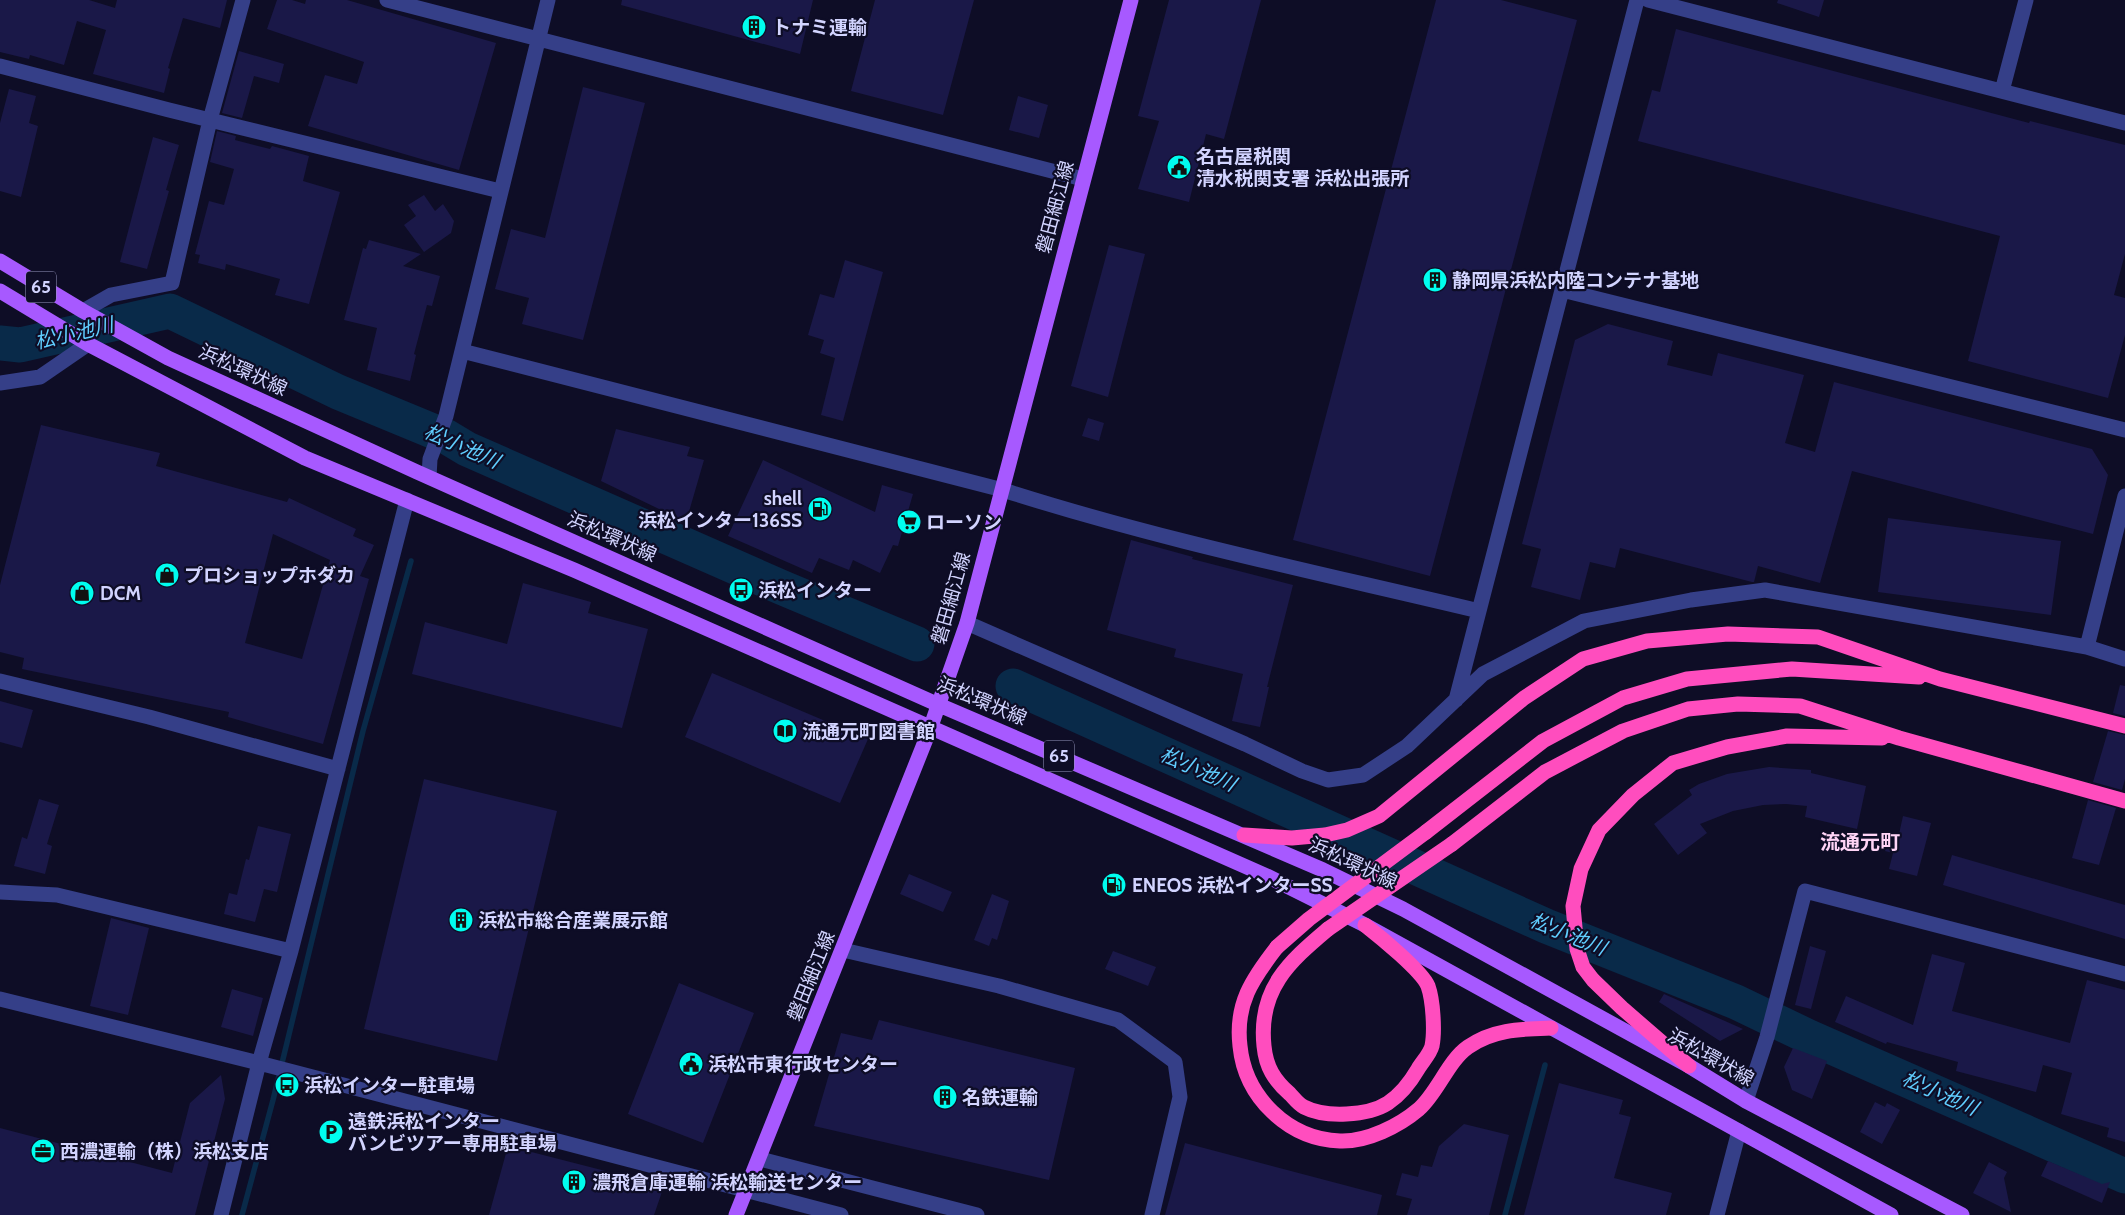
<svg xmlns="http://www.w3.org/2000/svg" width="2125" height="1215" font-family="Cabin,'Noto Sans JP',sans-serif">
	<style>
		.lines { fill: none; stroke-linecap: round; stroke-linejoin: round }
		.stream { stroke: #092a49; stroke-width: 5.5 }
		.river { stroke: #092a49; stroke-width: 35 }
		.building { fill: #1a1848; fill-rule: evenodd }
		.minor { stroke: #353f88; stroke-width: 15 }
		.major { stroke: #a759ff; stroke-width: 15 }
		.highway { stroke: #ff4dbe; stroke-width: 15 }
		.highway-bridge { stroke: #ff4dbe; stroke-width: 15 }
		.labels { text-anchor: middle; dominant-baseline: central; stroke-width: 4.5; stroke-linejoin: round; paint-order: stroke }
		.shield { fill: #0e0d26; stroke: #9798be; stroke-width: 1 }
		.shield-label { font-size: 18px; font-weight: bold; fill: #d2d4ff }
		.poi-label { font-size: 19px; font-weight: bold; fill: #d2d4ff; stroke: #0e0d26; text-anchor: start }
		.street-label { font-size: 19px; fill: #d2d4ff; stroke: #0e0d26 }
		.water-label { font-size: 20px; font-style: italic; fill: #60ceff; stroke: #0e0d26 }
		.neighbourhood-label { font-size: 20px; font-weight: bold; fill: #ffd4f6; stroke: #0e0d26 }
	</style>
	<rect width="100%" height="100%" fill="#0e0d26"/>
	<g class="lines">
		<path class="stream" d="M242 1215 273 1100 363 731 411 561
			M1505 1215 1545 1065"/>
		<path class="river" d="M0 343 20 345 170 311 338 392 447 437 467 449 783 588 917 644
			M1013 686 1546 926 1736 1002 1809 1037 2125 1176"/>
	</g>
	<path class="building" d="M0 0H89L115 8 117 0H227L220 28 183 18 168 68 170 69 164 93 93 74 106 30 77 21 64 65 30 55 29 59 0 52Z
		M277 0H292L305 4 306 0H347L496 43 459 170 308 126 325 75 357 84 364 62 267 29Z
		M622 0H813L800 54 621 5Z
		M875 0H974L943 115 851 91Z
		M1169 0H1261L1224 139 1206 134 1189 202 1138 189 1159 121 1138 116Z
		M1436 0H1501L1577 20 1430 576 1293 540Z
		M1778 0H1824L1819 17 1777 3Z
		M1676 29 2029 123 2030 121 2125 145V254L2114 295 2125 298V335L2108 398 1968 361 2000 236 1638 141 1652 90 1660 92Z
		M239 51 284 64 279 83 254 76 242 118 222 113Z
		M583 87 645 103 583 340 522 324 529 298 495 289 511 229 545 238Z
		M9 89 36 96 29 123 38 126 21 197 0 191V123Z
		M1018 96 1048 105 1039 138 1009 130Z
		M217 131 236 136 235 140 270 149 272 146 309 156 303 181 340 192 309 304 275 295 280 279 226 264 225 270 198 263 200 255 195 254 209 201 224 205 234 169 210 162Z
		M153 137 179 145 166 190 169 191 147 269 120 262Z
		M424 195 435 211 443 204 454 221 451 233 424 252 404 225 416 216 408 205Z
		M369 240 421 254 403 266 440 276 432 306 427 305 414 354 416 355 410 381 367 370 377 328 344 320 363 248 366 249Z
		M1109 245 1145 254 1108 397 1071 386Z
		M845 260 883 272 843 421 821 415 835 358 820 353 824 340 808 335 820 294 834 298Z
		M1608 324 1673 341 1667 365 1712 376 1718 353 1804 375 1785 443 1815 452 1834 382 2092 449 2108 475 2093 534 1852 471 1820 583 1758 566 1754 582H1752L1620 548 1615 568 1590 562 1580 600 1531 587 1541 549 1522 544 1575 340Z
		M1088 418 1104 423 1099 441 1082 436Z
		M41 425 160 453 156 466 287 502 289 498 356 529 353 536 374 545 360 576 369 579 323 744 228 717 229 712 22 669 24 658 0 652V585ZM273 534 330 560 302 659 245 643Z
		M616 429 690 447 687 456 704 460 686 522 601 481Z
		M763 460 875 512 882 485 913 494 898 546 893 545 880 573 853 560 849 570 819 558 812 573 728 536Z
		M1888 518 2061 541 2051 615 1878 592Z
		M1131 540 1193 557 1192 559 1293 585 1267 687H1269L1260 727 1232 721 1243 674 1174 657 1176 649 1107 630Z
		M523 583 591 602 588 613 648 629 622 728 412 674 425 622 507 644Z
		M712 673 868 739 840 803 685 737Z
		M2120 685 2125 686V716L2113 713Z
		M0 701 33 710 22 748 0 742Z
		M2108 731 2125 735V779L2122 790 2093 782Z
		M1769 767 1811 770V773L1866 786 1857 829 1805 817 1807 806 1786 804 1763 805 1733 811 1700 824 1707 833 1678 855 1654 824 1692 795 1689 790 1699 784 1727 774Z
		M424 779 557 811 497 1061 364 1029Z
		M39 799 59 805 47 844 52 846 45 874 14 866 22 837 27 839Z
		M2088 800 2116 808 2099 865 2072 858Z
		M1903 816 1931 823 1917 876 1889 869 1893 853 1885 851 1890 832 1899 834Z
		M258 826 291 834 277 892 264 889 255 922 224 914 229 893 237 895 246 859 249 860Z
		M1952 855 2125 905V939L1943 885Z
		M909 874 952 892 943 912 900 894Z
		M992 894 1009 901 997 940 992 938 989 946 974 940Z
		M111 918 149 928 128 1015 90 1006Z
		M1810 946 1826 951 1811 1009 1795 1005Z
		M1113 951 1156 967 1148 986 1105 969Z
		M1932 954 1965 963 1952 1011 2070 1043 2087 980 2125 990V1142L2107 1137 2109 1128 2061 1114 2072 1073 2043 1065 2036 1092 1956 1071 1958 1062 1887 1042 1886 1044 1835 1022 1846 996 1913 1025Z
		M679 983 754 1013 703 1143 628 1114Z
		M232 989 263 998 253 1036 221 1027Z
		M1664 994 1743 1029 1720 1041 1659 1002Z
		M879 1020 1075 1068 1049 1180 814 1126 841 1033 872 1040Z
		M1793 1048 1827 1061 1812 1099 1792 1090 1784 1067Z
		M221 1075 225 1099 195 1215H0V1128L172 1173 190 1103Z
		M1559 1083 1623 1100 1619 1114 1631 1117 1614 1178 1672 1193 1666 1215H1524Z
		M1875 1102 1885 1107 1887 1103 1900 1110 1882 1144 1860 1132Z
		M1464 1124 1509 1135 1489 1215H1407L1412 1199 1396 1195 1402 1173 1418 1177 1421 1165 1432 1167 1439 1146Z
		M1185 1143 1382 1195 1377 1215H1165Z
		M508 1146 664 1186 654 1215H489Z
		M2048 1161 2102 1184 2110 1182 2102 1203 2041 1176Z
		M1989 1162 2007 1172 2004 1178 2011 1212 1973 1193Z"/>
	<g class="lines">
		<path class="minor" d="M387 0 1083 179
			M1648 0 2125 123
			M0 66 169 110 500 191
			M2002 91 2026 0
			M1562 290 2125 430
			M83 311 111 295 172 283 210 120 243 0
			M462 351 1003 490C1159 540 1320 573 1479 611
			M0 383 40 377 88 344
			M429 477 430 459 446 416 548 0
			M967 623 1245 744 1302 771 1328 780 1363 775 1407 746 1483 674 1584 621 1691 600 1765 590 2087 647 2125 659
			M2087 647 2125 496
			M0 681 149 717 338 769
			M1456 700 1637 0
			M0 892 57 895 291 951 259 1063 221 1215
			M843 950 999 986 1118 1020 1175 1062 1180 1097 1152 1215
			M291 951 407 500
			M0 999 259 1063 841 1215
			M1746 1101 1767 1037 1805 891 2125 974
			M760 1159 977 1215
			M1717 1215 1739 1131"/>
		<path class="major" d="M0 261 83 311 168 358 417 472 939 705 1323 870 1403 909 1689 1066 1746 1101 1962 1215
			M0 291 88 344 305 458 574 570 1267 876 1365 925 1891 1215
			M736 1215 930 729 967 623 1131 0"/>
		<path class="highway" d="M1426 832 1543 741 1623 698 1687 679 1792 669 1919 677
			M1244 835 1292 838 1325 835 1347 830 1379 816 1524 698 1583 659 1647 641 1728 634 1818 637 1940 679 2125 726
			M1452 844 1545 772 1623 731 1688 709 1738 704 1800 706 1899 738 2125 801
			M1328 929C1289 962 1258 989 1264 1046 1266 1067 1274 1080 1290 1094 1294 1098 1298 1104 1304 1107 1325 1118 1368 1116 1388 1103 1400 1095 1411 1081 1418 1069 1422 1062 1430 1054 1432 1046 1435 1031 1433 1000 1428 986 1422 971 1379 936 1365 925
			M1277 947C1252 979 1235 1004 1240 1046 1245 1097 1288 1139 1340 1141 1367 1142 1399 1126 1419 1109 1438 1092 1448 1061 1468 1047 1493 1029 1522 1029 1551 1028
			M1689 1066 1622 1008 1593 980 1583 967 1577 949 1573 906 1581 869 1599 830 1633 795 1673 763 1727 747 1787 736 1882 738"/>
		<path class="highway-bridge" d="M1328 929 1452 844
			M1277 947 1309 919 1426 832"/>
	</g>
	<defs>
		<symbol id="building-disc" viewBox="-11 -11 22 22"><circle r="9.5" fill="#00fdef" stroke="#0e0d26"/><path d="M-4-6H4V6H1V3H-1V6H-4ZM-2.5-4.3h1.7v1.8h-1.7ZM.8-4.3h1.7v1.8H.8ZM-2.5-1h1.7V.8h-1.7ZM.8-1h1.7V.8H.8Z" fill="#111"/></symbol>
		<symbol id="civic-disc" viewBox="-11 -11 22 22"><circle r="9.5" fill="#00fdef" stroke="#0e0d26"/><path d="M-.6-6.5H3V-4.5H.6V-3L4-1V1h2V6H-6V1h2V-1L-.6-3ZM-1.2 2.5V6h2.4V2.5Z" fill="#111"/></symbol>
		<symbol id="fuel-disc" viewBox="-11 -11 22 22"><circle r="9.5" fill="#00fdef" stroke="#0e0d26"/><path d="M-5.5-6h7V0h2V4h1.3V-2.5L3-4.5l.8-.8L6-3V5H2.5V1h-1V6h-7ZM-4.2-4.7v3.2H.2V-4.7Z" fill="#111"/></symbol>
		<symbol id="supermarket-disc" viewBox="-11 -11 22 22"><circle r="9.5" fill="#00fdef" stroke="#0e0d26"/><path d="M-6-5.5h2.5l.6 2H6L4.5 2H-2.5L-4.4-4H-6ZM-1.5 3.2a1.3 1.3 0 1 0 .1 0ZM3 3.2a1.3 1.3 0 1 0 .1 0Z" fill="#111"/></symbol>
		<symbol id="shop-disc" viewBox="-11 -11 22 22"><circle r="9.5" fill="#00fdef" stroke="#0e0d26"/><path d="M-5-2.5h2.3a2.7 3.5 0 0 1 5.4 0H5L5.5 6h-11ZM-1.5-2.5h3a1.5 2.3 0 0 0-3 0Z" fill="#111"/></symbol>
		<symbol id="bus-disc" viewBox="-11 -11 22 22"><circle r="9.5" fill="#00fdef" stroke="#0e0d26"/><path d="M-5-6H5V4H4V6H2V4H-2V6H-4V4H-5ZM-3.5-4V0h7V-4ZM-3.5 1.2v1.5H-2V1.2ZM2 1.2v1.5H3.5V1.2Z" fill="#111"/></symbol>
		<symbol id="library-disc" viewBox="-11 -11 22 22"><circle r="9.5" fill="#00fdef" stroke="#0e0d26"/><path d="M-6-4Q-3-5.5-.7-3.5V5Q-3 3-6 4ZM6-4Q3-5.5 .7-3.5V5Q3 3 6 4Z" fill="#111"/></symbol>
		<symbol id="parking-disc" viewBox="-11 -11 22 22"><circle r="9.5" fill="#00fdef" stroke="#0e0d26"/><path d="M-3.5-5.5H1a3.5 3.5 0 0 1 0 7H-1V5.5H-3.5ZM-1-3.4V-.6H.8a1.4 1.4 0 0 0 0-2.8Z" fill="#111"/></symbol>
		<symbol id="office-disc" viewBox="-11 -11 22 22"><circle r="9.5" fill="#00fdef" stroke="#0e0d26"/><path d="M-6-3h4V-5.5h4V-3h4V5H-6ZM-1-4.5V-3h2v-1.5ZM-6 0V1H6V0Z" fill="#111"/></symbol>
	</defs>
	<g fill-rule="evenodd">
		<use href="#building-disc" x="740" y="13" width="28" height="28"/>
		<use href="#civic-disc" x="1165" y="153" width="28" height="28"/>
		<use href="#building-disc" x="1421" y="266" width="28" height="28"/>
		<use href="#fuel-disc" x="806" y="495" width="28" height="28"/>
		<use href="#supermarket-disc" x="895" y="508" width="28" height="28"/>
		<use href="#shop-disc" x="153" y="561" width="28" height="28"/>
		<use href="#bus-disc" x="727" y="576" width="28" height="28"/>
		<use href="#shop-disc" x="68" y="579" width="28" height="28"/>
		<use href="#library-disc" x="771" y="717" width="28" height="28"/>
		<use href="#fuel-disc" x="1100" y="871" width="28" height="28"/>
		<use href="#building-disc" x="447" y="906" width="28" height="28"/>
		<use href="#civic-disc" x="677" y="1050" width="28" height="28"/>
		<use href="#bus-disc" x="273" y="1071" width="28" height="28"/>
		<use href="#building-disc" x="931" y="1083" width="28" height="28"/>
		<use href="#parking-disc" x="317" y="1118" width="28" height="28"/>
		<use href="#office-disc" x="29" y="1137" width="28" height="28"/>
		<use href="#building-disc" x="560" y="1168" width="28" height="28"/>
	</g>
	<g class="labels">
		<g class="shield">
			<rect x="26" y="271.5" width="30" height="31" rx="4"/>
			<rect x="1044" y="740.5" width="30" height="31" rx="4"/>
		</g>
		<g class="shield-label">
			<text x="41" y="287">65</text>
			<text x="1059" y="756">65</text>
		</g>
		<g class="poi-label">
			<text x="772" y="27">トナミ運輸</text>
			<text x="1196" y="156">名古屋税関<tspan x="1196" dy="22">清水税関支署 浜松出張所</tspan></text>
			<text x="1452" y="280">静岡県浜松内陸コンテナ基地</text>
			<text x="802" y="498" text-anchor="end">shell<tspan x="802" dy="22">浜松インター136SS</tspan></text>
			<text x="926" y="522">ローソン</text>
			<text x="184" y="575">プロショップホダカ</text>
			<text x="758" y="590">浜松インター</text>
			<text x="100" y="593">DCM</text>
			<text x="802" y="731">流通元町図書館</text>
			<text x="1132" y="885">ENEOS 浜松インターSS</text>
			<text x="478" y="920">浜松市総合産業展示館</text>
			<text x="708" y="1064">浜松市東行政センター</text>
			<text x="304" y="1085">浜松インター駐車場</text>
			<text x="962" y="1097">名鉄運輸</text>
			<text x="348" y="1121">遠鉄浜松インター<tspan x="348" dy="22">バンビツアー専用駐車場</tspan></text>
			<text x="60" y="1151">西濃運輸（株）浜松支店</text>
			<text x="592" y="1182">濃飛倉庫運輸 浜松輸送センター</text>
		</g>
		<g class="street-label">
			<text transform="translate(1055 207) rotate(-75)">磐田細江線</text>
			<text transform="translate(243 370) rotate(25)">浜松環状線</text>
			<text transform="translate(612 537) rotate(24)">浜松環状線</text>
			<text transform="translate(951 598) rotate(-74)">磐田細江線</text>
			<text transform="translate(982 701) rotate(23)">浜松環状線</text>
			<text transform="translate(1353 863) rotate(25)">浜松環状線</text>
			<text transform="translate(811 976) rotate(-68)">磐田細江線</text>
			<text transform="translate(1711 1057) rotate(30)">浜松環状線</text>
		</g>
		<g class="water-label">
			<text transform="translate(74 333) rotate(-13)">松小池川</text>
			<text transform="translate(462 446) rotate(24)">松小池川</text>
			<text transform="translate(1198 769) rotate(24)">松小池川</text>
			<text transform="translate(1568 934) rotate(22)">松小池川</text>
			<text transform="translate(1940 1093) rotate(24)">松小池川</text>
		</g>
		<g class="neighbourhood-label">
			<text x="1860" y="842">流通元町</text>
		</g>
	</g>
</svg>
